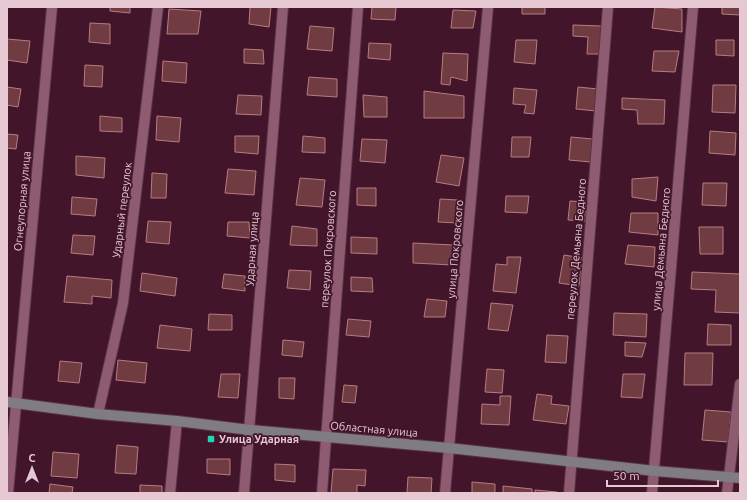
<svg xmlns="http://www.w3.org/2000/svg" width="747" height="500" font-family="Ubuntu,sans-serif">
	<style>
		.building { fill: #703c42; stroke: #b67c81 }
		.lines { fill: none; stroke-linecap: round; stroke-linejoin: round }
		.street-casing { stroke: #583445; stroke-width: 12 }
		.secondary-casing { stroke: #583445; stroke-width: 12 }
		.street { stroke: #8f5b71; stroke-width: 10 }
		.secondary { stroke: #807c83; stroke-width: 10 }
		.poi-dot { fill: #23d5af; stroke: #42152b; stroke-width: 1.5 }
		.labels { text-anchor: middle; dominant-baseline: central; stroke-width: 3.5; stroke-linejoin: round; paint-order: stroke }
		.street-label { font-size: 11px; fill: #e6c8d3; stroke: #42152b }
		.poi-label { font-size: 11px; font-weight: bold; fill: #e6c8d3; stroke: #42152b; text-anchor: start }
	</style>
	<rect width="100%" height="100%" fill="#42152b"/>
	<path class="building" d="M110 7H130V13L110 11Z
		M250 7H271L269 27 249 24Z
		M372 7H396L395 20 371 19Z
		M522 7H545V14H522Z
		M655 7 682 9V32L652 28Z
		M722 7H740V15L722 14Z
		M169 9 201 11 198 34H167Z
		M453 10 476 11 473 28H451Z
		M90 23 110 24V44L89 42Z
		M573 25 602 26 601 54H587L588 37 573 36Z
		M310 26 334 28 332 51 307 49Z
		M7 39 30 41 27 63 7 60Z
		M516 40H537L535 64 514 62Z
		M716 40H734V56L716 55Z
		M369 43 391 44 390 60 368 58Z
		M244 49 263 50 264 64 244 63Z
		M654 51H679L675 72 652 71Z
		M443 53 468 54 467 81 451 77 450 85 441 84Z
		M163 61 187 63 186 83 162 81Z
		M85 65 103 66 102 87 84 86Z
		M309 77 337 79V97L307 95Z
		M713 85H736L735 113 712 112Z
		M7 87 21 89 18 107 7 105Z
		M578 87 598 89 596 111 576 109Z
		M514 88 537 90 534 114 524 113 526 105 513 104Z
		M424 91 464 96V118H424Z
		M238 95 262 96 261 115 236 114Z
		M363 95 387 97V117H364Z
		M622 98 665 100 664 124H638L637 110 622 109Z
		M100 116 122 118V132L100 131Z
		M157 116 181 118 179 142 156 140Z
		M710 131 736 133 735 155 709 153Z
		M7 134 18 135 16 149 7 148Z
		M235 136H259L258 154 235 152Z
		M303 136 325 138V153L302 152Z
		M512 137H531L529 157H511Z
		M571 137 593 139 591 162 569 160Z
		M362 139 387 140 385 163 360 161Z
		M441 155 464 158 459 186 436 182Z
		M76 156 105 158 104 178 76 175Z
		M228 169 256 171 254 195 225 193Z
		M152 173 167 174 166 198H151Z
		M658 177 656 201 632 197V179Z
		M300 178 325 180 322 207 296 205Z
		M703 183H727L726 206 702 205Z
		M357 188H376V206L357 205Z
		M506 196H529L527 213 505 212Z
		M72 197 97 199 95 216 71 214Z
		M440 199 458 200 457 223 438 222Z
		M570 201 587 202 585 221 568 220Z
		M631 213H658V235L629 232Z
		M148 221 171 222 169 244 146 242Z
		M228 222H249L250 238 227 236Z
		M292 226 317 229V246L290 245Z
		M699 227H723V254H700Z
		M73 235 95 236 93 255 71 253Z
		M351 237 377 238V254L351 253Z
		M413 243 453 245V265L413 263Z
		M628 245 655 247 654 267 625 264Z
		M564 255 583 258 579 286 559 283Z
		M507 257H521L516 293 493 291 496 264 507 265Z
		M289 270 311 271 310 290 287 288Z
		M692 272 740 274V313L715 312 716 290 691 289Z
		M142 273 177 278 175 296 140 291Z
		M224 274 245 276V291L222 288Z
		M67 276 112 280 111 298 92 296V304L64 302Z
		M351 277 372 278 373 292 351 291Z
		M427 299 447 301 445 317H424Z
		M491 303 513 305 508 331 488 329Z
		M614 313 647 314 646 337 613 335Z
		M209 314 232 315V330H208Z
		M348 319 371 321 369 337 346 335Z
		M708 324 731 325V345H707Z
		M160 325 192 329 190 351 157 348Z
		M547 335 568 336 566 363 545 362Z
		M283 340 304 342 302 357 282 355Z
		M625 342 646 343 642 357 625 356Z
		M685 353H713L712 385H684Z
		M118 360 147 363 145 383 116 380Z
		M60 361 82 363 79 383 58 381Z
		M487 369 504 370 502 393 485 392Z
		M221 374H240L238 398 218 397Z
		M623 374H645L642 398 621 397Z
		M279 378H295L294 399 279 398Z
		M344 385 357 386 355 403 342 402Z
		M537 394 552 396 551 404 569 406 566 424 533 420Z
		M500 396H511L509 425 481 424 482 404 500 405Z
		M705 410 731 412 728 442 702 440Z
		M117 445 138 447 136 474 115 473Z
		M53 452 79 454 77 478 51 476Z
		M207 459H230V475L207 473Z
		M275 464 295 465V482L275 480Z
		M333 469 366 470 365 486 357 485V493H331Z
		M408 477 432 478 431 493H407Z
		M472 482 495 484V493H472Z
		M50 484 73 487 72 493H49Z
		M140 485 162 486V493H140Z
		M503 486 532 489V493H503Z
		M535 490 557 492V493H535Z"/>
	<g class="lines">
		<defs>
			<path id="street" d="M98 414 123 303 158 7
				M8 493 52 7
				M170 493 177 421
				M244 493 283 7
				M322 493 358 7
				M445 493 488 7
				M569 493 608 7
				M652 493 693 7
				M727 493 740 384"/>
			<path id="secondary" d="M7 402 98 414 177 421 250 430 449 448 655 471 740 478"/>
		</defs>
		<use href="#street" class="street-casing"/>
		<use href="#secondary" class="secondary-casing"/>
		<use href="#street" class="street"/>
		<use href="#secondary" class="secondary"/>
	</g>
	<rect class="poi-dot" x="207" y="435" width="8" height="8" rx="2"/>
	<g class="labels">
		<g class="street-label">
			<text transform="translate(22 201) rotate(-85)">Огнеупорная улица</text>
			<text transform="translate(122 210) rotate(-83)">Ударный переулок</text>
			<text transform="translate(252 249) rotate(-86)">Ударная улица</text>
			<text transform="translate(328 249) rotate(-86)">переулок Покровского</text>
			<text transform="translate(455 249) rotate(-85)">улица Покровского</text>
			<text transform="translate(576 249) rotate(-85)">переулок Демьяна Бедного</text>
			<text transform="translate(661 249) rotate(-85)">улица Демьяна Бедного</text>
			<text transform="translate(374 429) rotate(5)">Областная улица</text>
		</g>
		<g class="poi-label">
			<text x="219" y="439">Улица Ударная</text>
		</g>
	</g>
	<rect width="747" height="500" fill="none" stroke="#e6c8d3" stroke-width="16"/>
	<g transform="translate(32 468)" stroke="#42152b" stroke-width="3" paint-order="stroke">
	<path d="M0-3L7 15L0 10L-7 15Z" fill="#e6c8d3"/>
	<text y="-6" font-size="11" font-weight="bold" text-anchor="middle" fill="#e6c8d3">С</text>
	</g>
	<path d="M607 480v6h111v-6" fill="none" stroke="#e6c8d3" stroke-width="2"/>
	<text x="613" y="480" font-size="12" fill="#e6c8d3" stroke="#42152b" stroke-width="3" paint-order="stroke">50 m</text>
</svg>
